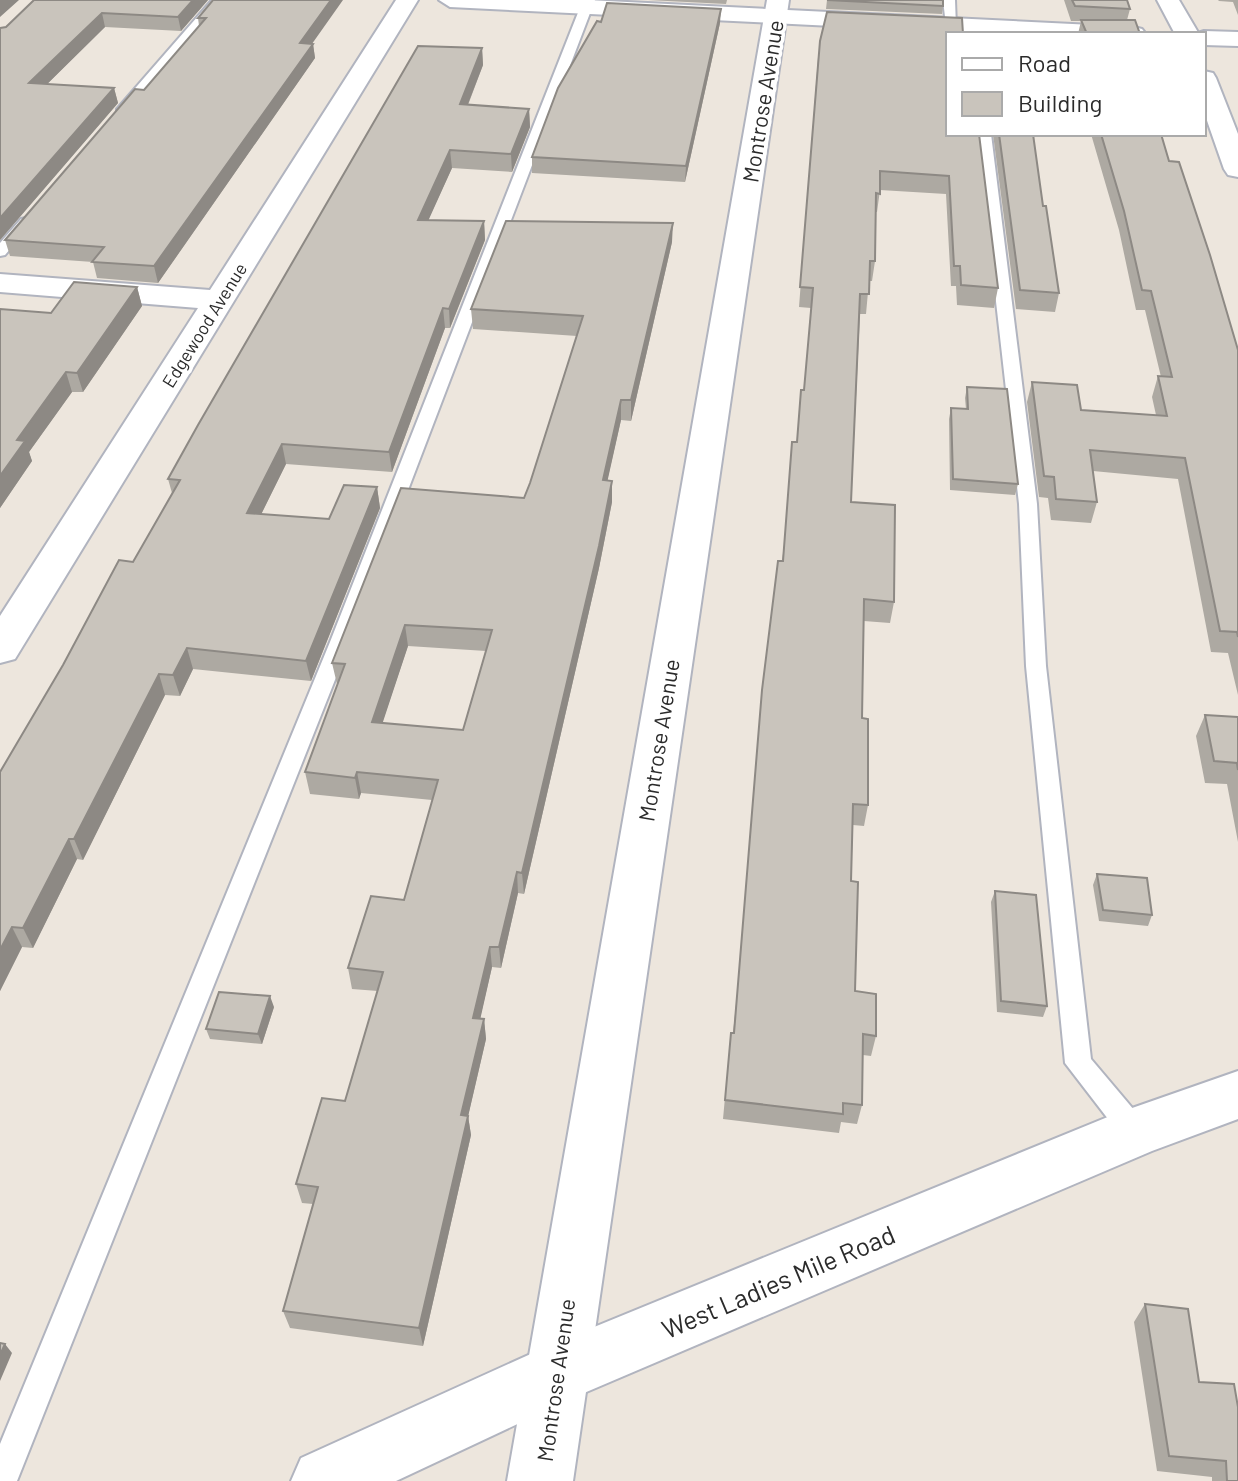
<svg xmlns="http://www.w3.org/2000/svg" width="1238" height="1481" font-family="Barlow,sans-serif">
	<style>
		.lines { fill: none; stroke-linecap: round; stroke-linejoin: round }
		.lane-casing { stroke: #b1b4bf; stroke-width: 4 }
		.street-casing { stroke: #b1b4bf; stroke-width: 4 }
		.secondary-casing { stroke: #b1b4bf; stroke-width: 4 }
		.lane { fill: #fff; fill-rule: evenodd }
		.street { fill: #fff; fill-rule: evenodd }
		.secondary { fill: #fff; fill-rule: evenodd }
		.wall { fill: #ada9a2; fill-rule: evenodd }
		.shaded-wall { fill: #8d8984 }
		.building { fill: #c9c4bc; stroke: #8d8984; stroke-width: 2; fill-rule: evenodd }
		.labels { text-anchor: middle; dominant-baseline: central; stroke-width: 7; stroke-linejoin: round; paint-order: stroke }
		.far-street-label { font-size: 18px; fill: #2b2b2b; stroke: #fff }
		.street-label { font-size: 22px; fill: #2b2b2b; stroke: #fff }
		.near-street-label { font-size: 26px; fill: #2b2b2b; stroke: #fff }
	</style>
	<rect width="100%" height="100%" fill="#ede6dd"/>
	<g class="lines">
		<defs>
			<path id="lane" d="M212 0H224L127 115H117V109Z
				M583 0H595L350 642 17 1481H0V1444L330 642Z
				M943 0H955L956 27 946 25Z
				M977 134H991L1037 504 1046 666 1091 1059 1145 1123 1149 1132 1145 1141 1135 1145 1125 1141 1065 1063 1026 666 1019 504Z
				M26 218 33 222 5 255 0 256V243L21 219Z"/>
			<path id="street" d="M396 0H418L15 659 0 663V616L198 308 0 292V274L210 290Z
				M767 0H789L573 1481H507Z
				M1157 0H1179L1199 34H1175Z
				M1204 71 1213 73 1216 78 1238 134V177L1228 175 1224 169 1204 112Z"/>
			<path id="secondary" d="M439 0H587L1134 27 1142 29 1146 34H993L450 7Z
				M1204 31 1238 32V46L1204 45V34H1195Z
				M1238 1071V1119L1152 1151 577 1396 396 1481H291L301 1458 555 1343 1115 1114Z"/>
		</defs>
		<use href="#lane" class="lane-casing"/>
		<use href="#street" class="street-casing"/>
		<use href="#secondary" class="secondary-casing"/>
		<use href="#lane" class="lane"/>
		<use href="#street" class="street"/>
		<use href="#secondary" class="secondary"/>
	</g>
	<path class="wall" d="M34 0H208L181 31 105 27 47 84 114 88 118 103 0 240V28L6 27Z
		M213 0 313 44 315 58 158 283 97 278 93 262 10 256 5 240 144 90 199 26 198 18Z
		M648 0H727L726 4Z
		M827 0 943 6 942 14 826 9Z
		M1064 0H1127L1130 9 1127 20 1140 34H1078L1081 21H1071Z
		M1218 0H1238V15L1233 2 1219 1Z
		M720 23 685 182 532 173V157Z
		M963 34 998 288 994 308 957 305 956 286H951L946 194 880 190 877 212H875V261L872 281H869L866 314H860L851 502 894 602 890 623 864 621 862 718 868 805 864 826 853 825 851 881 855 991 876 1036 871 1056 863 1055 862 1105 857 1124 841 1122 839 1133 723 1119 731 1033H733L782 561 804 390 811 308 799 307 818 58Z
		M482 48 483 65 468 105 529 109 530 127 512 172 452 168 428 220 484 221 485 240 450 328H445L392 472 286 464 261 514 329 519 377 487 380 508 311 681 193 669 180 696 165 695 83 860 77 859 33 948 22 947 0 991V772L133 562 172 493 168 479Z
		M993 134H1033L1043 206 1059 293 1055 312 1016 309Z
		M1091 134H1161L1169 161 1238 350V695L1228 653 1211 652 1178 479 1093 471 1097 502 1091 523 1051 520 1048 498 1039 497 1027 402 1032 382 1081 410 1156 415 1152 397 1158 376 1161 377 1145 310H1136L1119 230Z
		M672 242 631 421 621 420 607 481H612V502L599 568 524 894 518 893 501 968 492 967 480 1018 484 1019 486 1039 468 1116 471 1135 423 1346 290 1328 283 1311 313 1204 302 1203 296 1184 345 1101 378 991 352 989 348 968 404 900 432 800 361 793 359 799 310 794 305 772 338 684H337L332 663 524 498 530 483 577 336 473 329 471 309ZM408 646 486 651 463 730 382 723Z
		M137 287 142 306 83 392H72L29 452 32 461 0 508V309L51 313Z
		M967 387 1018 484 1015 495 950 490 949 419 951 408 966 409 965 398Z
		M1205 715 1238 717V842L1227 784 1205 783 1196 736Z
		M1097 874 1152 915 1148 926 1099 921 1093 885Z
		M995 891 1047 1006 1043 1017 997 1012 991 902Z
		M274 1007 262 1044 210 1039 206 1029Z
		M1145 1304 1199 1382 1238 1481H1212V1477L1157 1471 1134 1322Z"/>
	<path class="shaded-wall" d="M0 0H19L0 17Z
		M193 0H208L181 31 178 17Z
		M331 0H343L302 58 300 43Z
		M721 9 720 23 685 182 686 166Z
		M102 13 105 27 33 98 29 83Z
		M313 44 315 58 158 283 154 266Z
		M482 48 483 65 461 122 460 104Z
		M114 88 118 103 0 240V218Z
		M529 109 530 127 512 172 511 154Z
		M450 150 452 168 420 239 418 220Z
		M484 221 485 240 450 328 449 309Z
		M673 223 672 242 631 421V400Z
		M137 287 142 306 83 392 77 373Z
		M443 308 445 328 392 472 389 452Z
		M66 372 72 392 29 452 32 461 0 508V476L17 440Z
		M621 400V420L603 501V480Z
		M282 444 286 464 252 533 247 513Z
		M612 481V502L599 568 524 894 522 873Z
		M377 487 380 508 311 681 306 661Z
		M405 625 408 646 376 743 372 722Z
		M187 648 193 669 180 696 173 675Z
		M159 674 165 695 83 860 74 839Z
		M357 772 361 793 359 799 355 778Z
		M69 839 77 859 33 948 23 928Z
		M517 872 518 893 501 968 499 947Z
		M12 927 22 947 0 991V950Z
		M490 947 492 967 476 1038 473 1018Z
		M270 996 274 1007 262 1044 258 1034Z
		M484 1019 486 1039 464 1134 461 1115Z
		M468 1116 471 1135 423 1346 419 1328Z
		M5 1344 12 1353 0 1381V1355Z"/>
	<path class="building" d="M34 0H193L178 17 102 13 29 83 114 88 0 218V28L6 27Z
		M213 0H331L300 43 313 44 154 266 92 262 104 247 5 240 135 89 144 90 206 18H198Z
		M827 0H943V6Z
		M1072 0H1127L1130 9 1075 6Z
		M607 3 721 9 686 166 532 157 558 88 597 21 601 22Z
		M827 12 962 18 963 34H948V134H979L998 288 961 285 960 266H954L949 176 880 171V194L876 193 875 261H870L869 294H860L851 502 895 505 894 602 864 599 862 718 868 719V805L853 804 851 881 858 882 855 991 876 994V1036L863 1034 862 1105 843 1103V1114L725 1100 731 1033H734L762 690 778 561H783L792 442H797L801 390H804L813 288 800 287 820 41Z
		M1081 20H1135L1140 34H1087Z
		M418 46 482 48 460 104 529 109 511 154 450 150 418 220 484 221 449 309 443 308 389 452 282 444 247 513 329 519 344 485 377 487 306 661 187 648 173 675 159 674 74 839H69L23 928 12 927 0 950V772L63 665 119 560 133 562 180 480 168 479 198 425Z
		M999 134H1033L1043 206H1046L1059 293 1020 290Z
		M1101 134H1161L1169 161 1179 162 1210 255 1238 350V637L1237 632 1220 631 1185 458 1090 450 1097 502 1056 499 1054 477 1044 476 1032 382 1077 385 1081 410 1167 416 1158 376 1172 377 1151 291 1142 290 1124 211Z
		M506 221 673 223 631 400H621L603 480 612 481 599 546 522 873 517 872 499 947H490L473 1018 484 1019 461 1115 468 1116 419 1328 283 1311 318 1187 296 1184 322 1098 345 1101 383 972 348 968 371 896 404 900 438 780 357 772 355 778 305 772 345 664 332 663 401 488 524 498 530 483 583 316 471 309ZM405 625 492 630 463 730 372 722Z
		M74 282 137 287 77 373 66 372 17 440 25 441 0 476V309L51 313Z
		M967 387 1007 389 1018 484 953 479 951 408 968 409Z
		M1205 715 1238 717V770L1237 763 1214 761Z
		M1097 874 1147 878 1152 915 1103 910Z
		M995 891 1036 895 1047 1006 1001 1001Z
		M219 992 270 996 258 1034 206 1029Z
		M1145 1304 1188 1309 1199 1382 1234 1384 1238 1407V1481H1227L1226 1461 1169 1456Z
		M0 1343 5 1344 0 1355Z"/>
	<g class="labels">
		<g class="far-street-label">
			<text transform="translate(204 325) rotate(-58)">Edgewood Avenue</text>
		</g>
		<g class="street-label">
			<text transform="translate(762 101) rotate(-81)">Montrose Avenue</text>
			<text transform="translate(658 740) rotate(-81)">Montrose Avenue</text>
			<text transform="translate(555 1380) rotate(-82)">Montrose Avenue</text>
		</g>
		<g class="near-street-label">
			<text transform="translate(778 1281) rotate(-23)">West Ladies Mile Road</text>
		</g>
	</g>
	<rect x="946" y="32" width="260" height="104" fill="#ffffff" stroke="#aaaaaa" stroke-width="2"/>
	<rect x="962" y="58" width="40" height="12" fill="#ffffff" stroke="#aaaaaa" stroke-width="2"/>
	<text x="1018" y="72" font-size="24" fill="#2b2b2b">Road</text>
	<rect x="962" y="92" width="40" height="24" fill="#c9c4bc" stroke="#aaaaaa" stroke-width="2"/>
	<text x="1018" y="112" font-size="24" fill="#2b2b2b">Building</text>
</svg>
